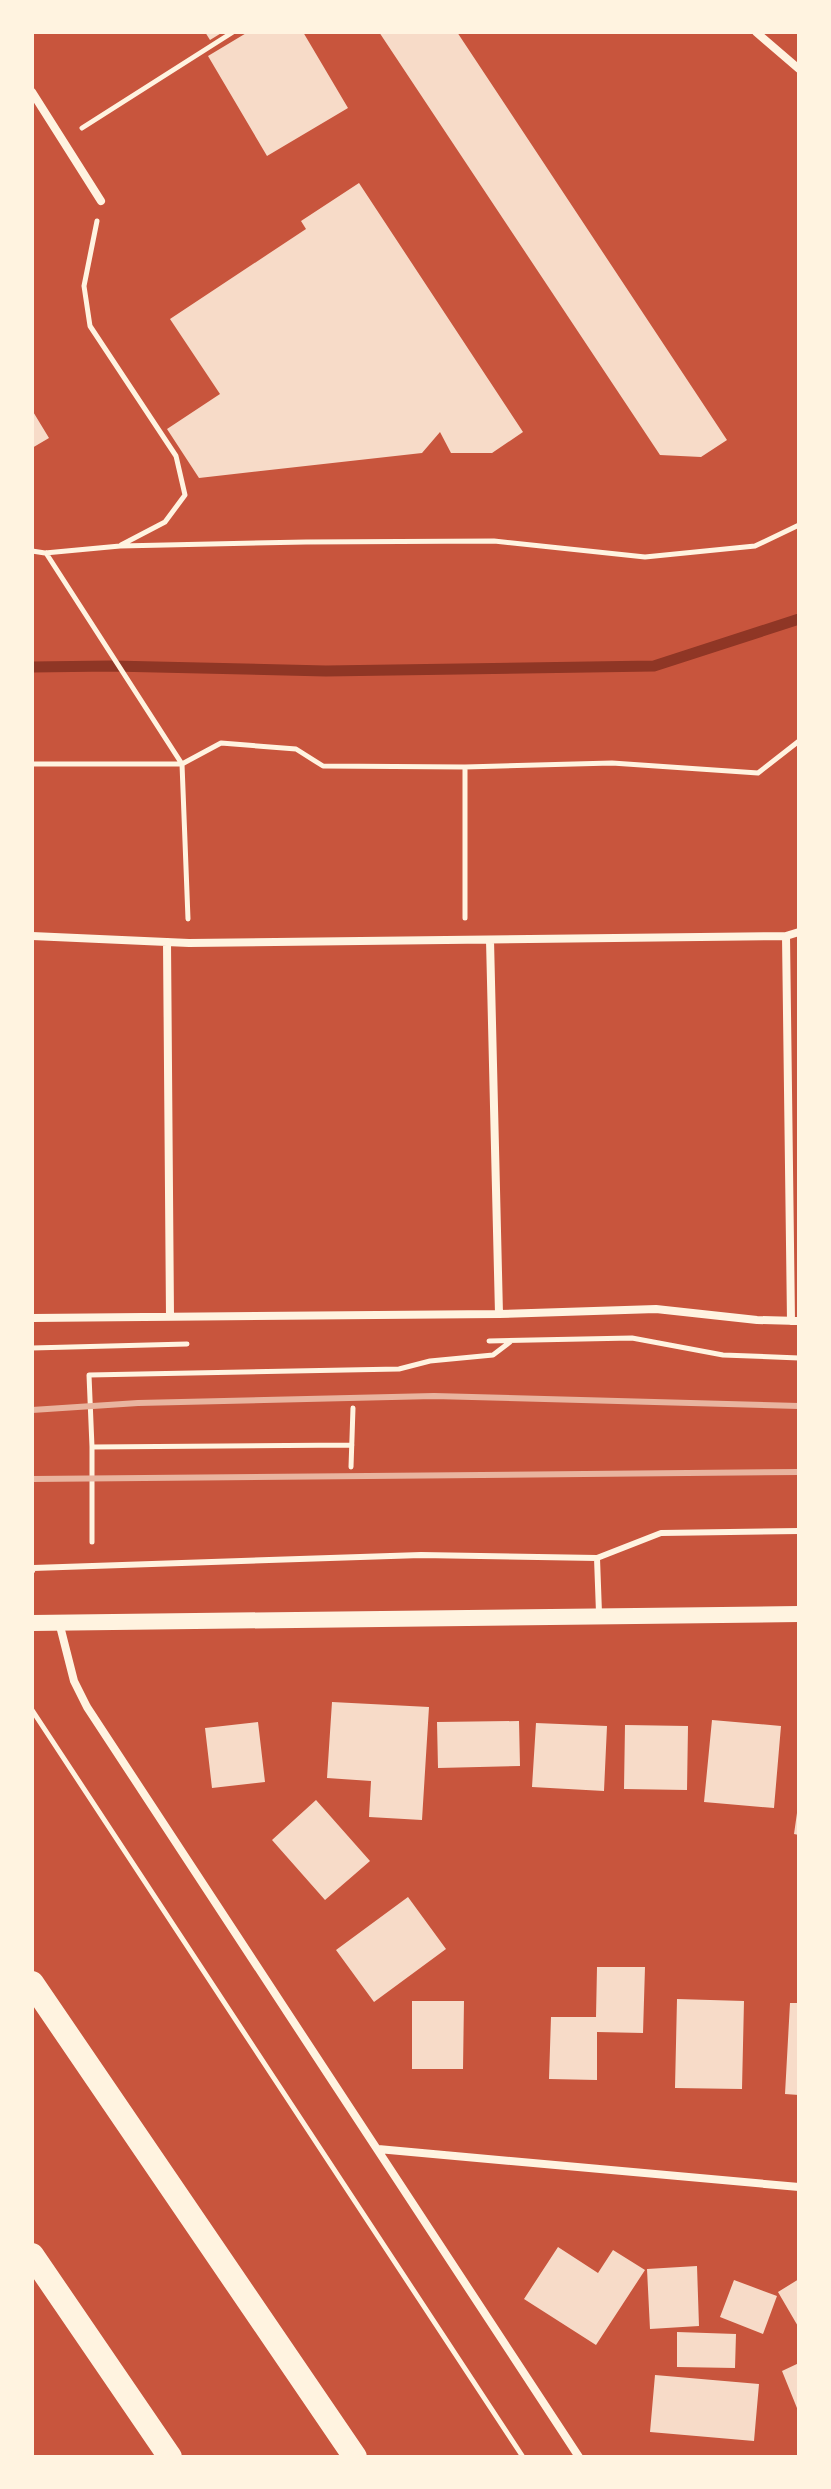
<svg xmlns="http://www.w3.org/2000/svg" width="831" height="2489" font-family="'DejaVu Sans',sans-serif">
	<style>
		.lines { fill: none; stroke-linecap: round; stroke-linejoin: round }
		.stream { stroke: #8f3625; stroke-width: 11 }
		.building { fill: #f7dbc8 }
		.path { stroke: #fff3e0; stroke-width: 5 }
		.service { stroke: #fff3e0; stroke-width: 6 }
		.minor { stroke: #fff3e0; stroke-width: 8 }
		.secondary { stroke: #fff3e0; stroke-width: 16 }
		.motorway { stroke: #fff3e0; stroke-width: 24 }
		.rail { stroke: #e9b49f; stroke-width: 6 }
	</style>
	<rect width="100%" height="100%" fill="#c8553d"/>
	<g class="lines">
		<path class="stream" d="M32 667 112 666 326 671 654 666 799 619"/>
	</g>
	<path class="building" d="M205 32H223L210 40Z
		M248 32H303L348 108 267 156 208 56Z
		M379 32H457L727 440 701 457 660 455Z
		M359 183 523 432 492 453H451L440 432 422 453 199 478 167 429 220 394 170 319 306 229 301 221Z
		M32 410 49 438 32 448Z
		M332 1702 429 1707 422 1820 369 1817 371 1781 327 1778Z
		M712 1720 781 1726 774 1808 704 1802Z
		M519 1721 520 1766 438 1768 437 1722Z
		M258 1722 265 1782 212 1788 205 1728Z
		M536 1723 607 1726 604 1791 532 1787Z
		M625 1725 688 1726 687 1790 624 1789Z
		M316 1800 370 1861 325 1900 272 1840Z
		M797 1813 799 1814V1835L794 1834Z
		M408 1897 446 1949 374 2002 336 1950Z
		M597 1967H645L643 2033 597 2032V2080L549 2079 551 2017H596Z
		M677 1999 744 2001 742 2089 675 2088Z
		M412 2001H464L463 2069H412Z
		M790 2003H799V2095L785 2094Z
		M558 2247 598 2273 613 2250 645 2270 596 2345 524 2299Z
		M697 2266 699 2326 650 2329 647 2269Z
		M799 2279V2328L778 2292Z
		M734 2280 777 2296 763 2334 720 2317Z
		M677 2332 736 2334 735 2368 677 2367Z
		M799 2363V2413L782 2371Z
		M655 2375 759 2384 754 2441 650 2432Z"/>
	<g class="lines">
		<path class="path" d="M82 128 233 32
			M97 221 84 286 90 326 176 456 185 495 165 522 121 545
			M32 551 45 553 120 546 306 542 494 541 645 557 755 546 799 525
			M46 553 182 764 188 919
			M32 764H182L221 743 296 749 323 766 465 767 612 763 758 773 799 741
			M465 918V767
			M489 1341 632 1338 723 1355 799 1358
			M32 1348 187 1344
			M92 1447 352 1445
			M351 1467 353 1408
			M92 1542V1447L89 1375 399 1369 430 1361 493 1355 510 1342
			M32 1710 523 2457"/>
		<path class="service" d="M597 1558 661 1533 799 1531
			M32 1571 33 1568 421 1555 597 1558 599 1613"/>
		<path class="minor" d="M756 32 799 69
			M32 92 101 201
			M32 936 189 943 786 936 799 932
			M786 936 791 1321
			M490 940 499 1314
			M167 942 170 1317
			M32 1318 499 1314 656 1309 757 1320 799 1321
			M59 1622 74 1681 87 1707 579 2457
			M378 2149 799 2187"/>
		<path class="secondary" d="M32 1623 799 1614"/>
		<path class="motorway" d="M32 1983 355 2457
			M32 2255 170 2457"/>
		<path class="rail" d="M32 1410 138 1403 434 1396 799 1406
			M32 1479 799 1472"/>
	</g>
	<rect width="831" height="2489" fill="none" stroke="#fff3e0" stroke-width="68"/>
</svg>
